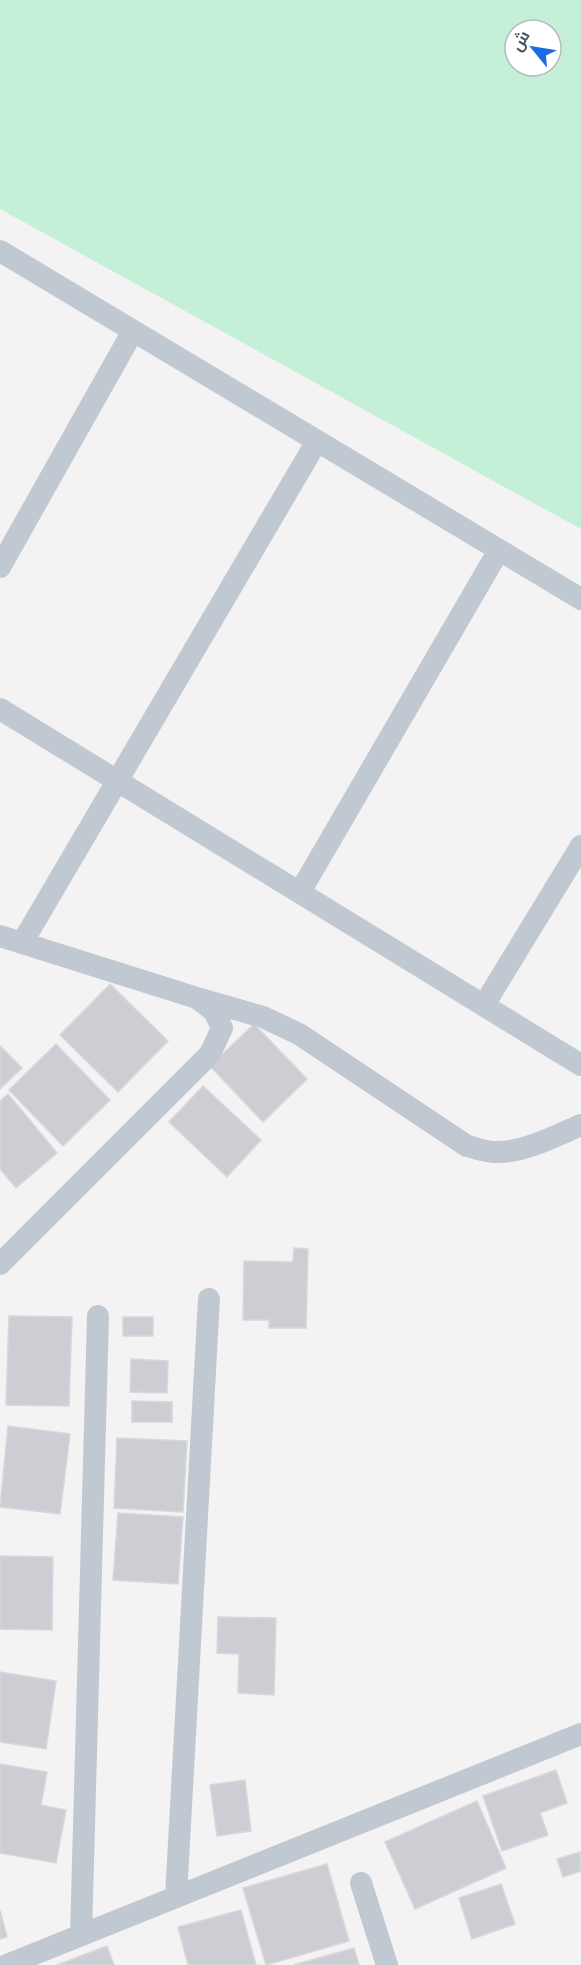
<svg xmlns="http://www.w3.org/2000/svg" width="581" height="1965" font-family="Raleway,Cairo,sans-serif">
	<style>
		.green { fill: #c3f0d6; fill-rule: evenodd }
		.building { fill: #ccced4; stroke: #d6d8dd; stroke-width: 1.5 }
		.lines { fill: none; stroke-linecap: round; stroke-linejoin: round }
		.street { stroke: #c0c9d1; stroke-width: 22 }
	</style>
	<rect width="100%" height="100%" fill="#f4f2f2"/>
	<path class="green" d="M0 0H581V529L0 209ZM515 30H551V66H515Z"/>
	<path class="building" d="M110 984 168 1041 118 1092 60 1035Z
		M254 1024 307 1079 263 1122 210 1066Z
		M56 1044 110 1100 63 1146 9 1090Z
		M0 1046 22 1068 0 1089Z
		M203 1086 261 1140 227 1177 169 1122Z
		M8 1094 57 1153 16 1188 0 1169V1101Z
		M294 1248 308 1249 306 1328H269V1320H243L244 1261 293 1262Z
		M9 1316 72 1317 69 1406 6 1405Z
		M123 1317H153V1336H123Z
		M131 1359 168 1361 167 1393 130 1392Z
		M132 1401 172 1402V1422H132Z
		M8 1426 70 1434 60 1514 0 1507Z
		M117 1438 187 1441 183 1512 114 1508Z
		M118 1513 183 1517 178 1584 113 1580Z
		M0 1556 53 1557 52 1630 0 1629Z
		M218 1617 276 1618 274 1695 238 1693 239 1654 217 1653Z
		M0 1672 56 1681 46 1749 0 1742Z
		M0 1764 47 1772 41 1805 66 1810 56 1863 0 1853Z
		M556 1770 567 1803 540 1813 548 1835 502 1851 483 1796Z
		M245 1780 251 1831 217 1836 210 1785Z
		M477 1801 506 1868 415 1909 385 1842Z
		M580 1852 581 1871 563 1877 557 1859Z
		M327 1864 349 1941 266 1965 243 1888Z
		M501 1884 515 1924 472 1939 459 1898Z
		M0 1910 7 1937 0 1939Z
		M241 1910 256 1965H188L178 1927Z
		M107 1946 114 1965H57Z
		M354 1948 359 1965H293Z"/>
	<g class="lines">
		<path class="street" d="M0 251 581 599
			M0 567 133 331
			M0 709 581 1065
			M300 892 499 550
			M0 936 197 998 263 1017 299 1034 467 1146C476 1148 486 1152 495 1152 524 1153 555 1136 581 1125
			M22 943 317 441
			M484 1005 581 846
			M0 1264 210 1054 222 1028 214 1011 198 999
			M361 1883 387 1965
			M176 1897 209 1299
			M81 1935 98 1316
			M7 1965 581 1734"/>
	</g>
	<g transform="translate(533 48) rotate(300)"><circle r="28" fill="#ffffff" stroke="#b7bbbf" stroke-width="1.5"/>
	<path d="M0-4.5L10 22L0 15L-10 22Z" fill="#1e6ae3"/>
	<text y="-9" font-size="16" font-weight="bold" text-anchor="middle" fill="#4a5460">ش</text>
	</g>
</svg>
